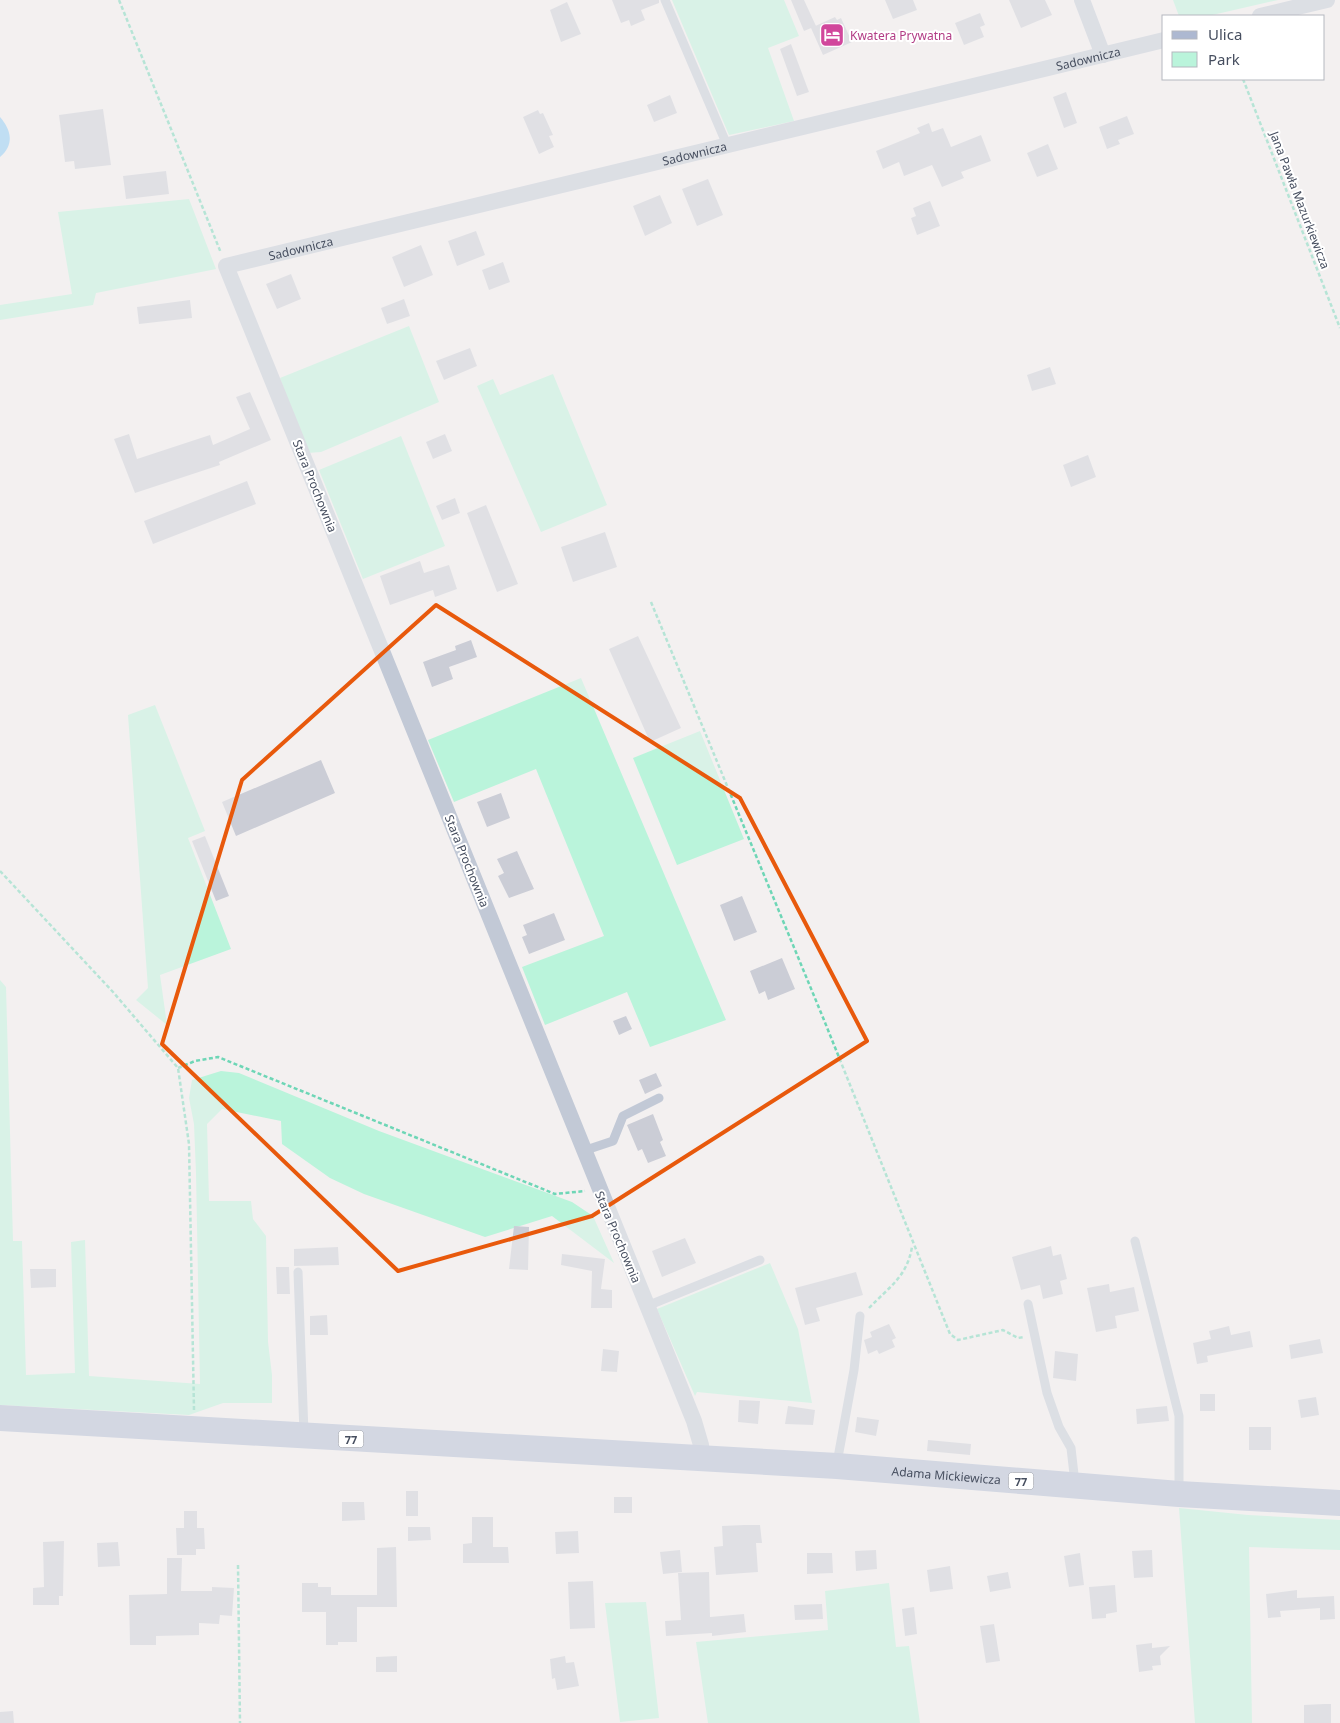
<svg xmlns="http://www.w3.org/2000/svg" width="1340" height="1723" font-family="'Noto Sans',sans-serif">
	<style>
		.green { fill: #baf4db }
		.water { fill: #83c8f5 }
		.building { fill: #cbcdd6 }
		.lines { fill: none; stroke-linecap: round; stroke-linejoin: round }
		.path { stroke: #6ed6b6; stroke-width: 2.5; stroke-dasharray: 4 2.5; stroke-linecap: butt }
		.service { stroke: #c2c9d6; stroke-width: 9 }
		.minor { stroke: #c2c9d6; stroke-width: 16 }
		.primary { stroke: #adb8d1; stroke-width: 26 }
		.marked { fill: none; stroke: #e8590c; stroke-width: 4; stroke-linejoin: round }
		.labels { text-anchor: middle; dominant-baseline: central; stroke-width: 4; stroke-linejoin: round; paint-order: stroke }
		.shield { fill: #fff; stroke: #7e838f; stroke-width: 1 }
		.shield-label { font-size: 11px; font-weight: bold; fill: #464e5f }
		.hotel-label { font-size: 12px; fill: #b23c85; stroke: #fff; text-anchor: start }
		.street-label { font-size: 12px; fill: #464e5f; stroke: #fff }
	</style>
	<rect width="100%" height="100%" fill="#f3f0f0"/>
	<path class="green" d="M672 0H784L799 36 768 48 794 121 729 135Z
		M1173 0H1278L1208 16H1179Z
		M189 199 216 269 96 293 93 305 0 320V305L72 294 58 212Z
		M409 326 439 402 321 452 307 453 280 378Z
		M553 374 607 505 541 532 477 386 493 379 500 395Z
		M401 436 445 546 363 579 319 470Z
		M581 678 726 1020 650 1047 627 992 545 1025 522 967 604 936 536 769 454 802 428 740Z
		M155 705 205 831 188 838 231 949 160 975 167 1025 136 1000 148 988 128 715Z
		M700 731 744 839 677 865 633 758Z
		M0 980 6 987 13 1241H22L26 1375 75 1373 71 1242 85 1240 89 1376 200 1384 196 1173 194 1124 189 1098 192 1080 221 1071 239 1073 379 1131 572 1202 593 1216 614 1263 552 1216 485 1237 364 1194 330 1178 282 1144 281 1121 222 1109 207 1124 209 1201H251L253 1219 266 1236 268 1342 272 1375V1403H223L189 1415 0 1405Z
		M770 1263 798 1329 812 1403 697 1392 695 1396 657 1309Z
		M1179 1508 1248 1515 1340 1520V1550L1249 1547 1252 1723H1195Z
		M889 1583 896 1647 909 1646 920 1723H708L696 1642 828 1630 825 1591Z
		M646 1602 659 1718 620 1722 605 1603Z"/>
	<path class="water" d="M0 117C12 131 14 145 0 157Z"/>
	<path class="building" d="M612 0H659V3L641 10 645 20 631 26 629 20 621 23Z
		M791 0H804L816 26 804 31Z
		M885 0H913L917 10 893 19Z
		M1009 0H1045L1052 15 1021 28Z
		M567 2 581 34 561 42 550 10Z
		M980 13 985 25 980 27 984 37 964 45 955 23Z
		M835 17 837 20 841 18 852 42 823 55 811 28Z
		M791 44 809 92 797 96 780 49Z
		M1066 92 1077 123 1064 128 1053 97Z
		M670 95 677 113 654 122 647 105Z
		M103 109 111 165 75 169 74 161 65 162 59 115Z
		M538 110 540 114 543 113 553 135 549 136 554 147 539 154 523 117Z
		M1127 116 1134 134 1118 140 1120 144 1107 149 1099 127Z
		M929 123 932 132 943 128 951 147 981 135 991 161 961 172 964 178 942 187 932 165 904 176 899 162 883 169 876 151 920 133 917 128Z
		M1048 144 1058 169 1037 177 1027 153Z
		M166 171 169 194 126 199 123 176Z
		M708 179 723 215 697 226 682 189Z
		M660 195 672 223 645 236 633 206Z
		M930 201 940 226 917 235 911 218 916 216 913 208Z
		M476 231 485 255 457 266 448 241Z
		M421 245 433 275 404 287 392 257Z
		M503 262 510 282 489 290 482 270Z
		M291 274 301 299 277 309 266 284Z
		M404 299 410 316 387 324 381 308Z
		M190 300 192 318 139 324 137 307Z
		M470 348 477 366 444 380 436 361Z
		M1050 367 1056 384 1032 391 1027 375Z
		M250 392 271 440 219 462 220 465 135 493 114 439 129 434 137 459 210 435 213 445 250 429 236 397Z
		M445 434 452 451 433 459 426 442Z
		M1088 455 1096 477 1071 487 1063 465Z
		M247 481 256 504 153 544 144 521Z
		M455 498 460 513 442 520 436 506Z
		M486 505 518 584 497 592 467 513Z
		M605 532 617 567 573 582 561 547Z
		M420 561 424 573 449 565 457 589 435 597 433 590 390 605 380 576Z
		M638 636 681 728 650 742 609 649Z
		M471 640 477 657 449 667 453 679 432 687 423 662 456 650 455 646Z
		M321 760 335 793 236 836 222 802Z
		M501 793 510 818 487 827 477 802Z
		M205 836 229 896 216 901 192 841Z
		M517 851 534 889 509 898 498 876 504 873 497 859Z
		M742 896 757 932 734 941 720 905Z
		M554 913 565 940 529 954 522 937 527 935 523 925Z
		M782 958 795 989 768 1000 765 991 759 994 750 971Z
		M626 1016 632 1029 619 1035 613 1021Z
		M656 1073 662 1086 645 1094 639 1080Z
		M653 1114 663 1140 660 1142 666 1156 648 1163 642 1149 638 1151 627 1125Z
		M514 1226 529 1227 528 1270 509 1269Z
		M685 1238 696 1263 662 1277 652 1251Z
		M1051 1246 1053 1256 1061 1254 1067 1279 1060 1281 1063 1294 1043 1299 1040 1285 1021 1290 1012 1257Z
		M338 1247 339 1265 294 1266V1249Z
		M562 1254 605 1259 601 1289 612 1290V1308H591L592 1271 561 1265Z
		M276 1267H289L290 1294H277Z
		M30 1269H56V1287L31 1288Z
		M856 1272 863 1295 816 1308 820 1321 805 1325 795 1288Z
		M1109 1284 1110 1292 1134 1287 1139 1311 1115 1316 1117 1328 1096 1332 1087 1288Z
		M327 1315 328 1335H310V1316Z
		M889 1324 896 1338 892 1340 895 1347 879 1354 877 1350 868 1354 864 1340 872 1337 870 1332Z
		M1229 1326 1231 1335 1250 1331 1253 1347 1207 1356 1208 1362 1197 1364 1193 1343 1211 1339 1209 1331Z
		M1320 1339 1323 1353 1291 1359 1289 1345Z
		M603 1349 619 1351 617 1372 601 1371Z
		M1055 1351 1078 1354 1076 1381 1053 1378Z
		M1200 1394H1215V1411H1200Z
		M1316 1397 1319 1415 1301 1418 1298 1400Z
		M739 1400 760 1401 758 1424 738 1422Z
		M788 1406 815 1410 813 1425 785 1424Z
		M1167 1406 1169 1421 1137 1424 1136 1409Z
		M857 1417 879 1420 876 1436 855 1432Z
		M1249 1427H1271V1450H1249Z
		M928 1440 971 1444 970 1455 927 1451Z
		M406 1491H418V1516H406Z
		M614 1497H632V1513H614Z
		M342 1502H364L365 1520 342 1521Z
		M184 1511H197V1528H204L205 1549H196V1555H177L176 1528H184Z
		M472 1517H493V1547H508L509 1563H463V1544L472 1543Z
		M744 1525H760L762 1543H756L758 1572 716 1575 714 1547 723 1546 722 1526Z
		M408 1527H430L431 1540 408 1541Z
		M578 1531 579 1553 556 1554 555 1532Z
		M64 1541 63 1596H59V1605H33V1588L44 1587 43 1542Z
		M118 1542 120 1566 98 1567 97 1543Z
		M396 1547 397 1607H357V1642H338V1645H326V1612H302V1583H318V1587H331V1595H377V1548Z
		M680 1550 682 1572 663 1574 660 1552Z
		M876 1550 877 1569 856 1571 855 1551Z
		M1152 1550 1153 1577 1134 1578 1132 1551Z
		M807 1553H832L833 1573 807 1574Z
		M1080 1553 1084 1585 1069 1587 1064 1556Z
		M167 1558H182L181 1591H212V1587L234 1588 232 1616 220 1615 219 1624 199 1623V1635L156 1636V1645H130L129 1595 167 1594Z
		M950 1566 953 1589 930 1592 927 1570Z
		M709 1572 710 1617 744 1614 746 1632 712 1636V1633L666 1636 665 1621 681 1620 678 1573Z
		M1008 1572 1011 1588 990 1592 987 1576Z
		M593 1581 595 1628 570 1629 568 1582Z
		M1115 1585 1117 1612 1106 1614V1618L1092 1619 1089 1587Z
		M1297 1590V1598L1334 1596 1335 1619 1320 1620V1608L1280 1611 1281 1617 1268 1618 1266 1594Z
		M822 1604 823 1619 795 1620 794 1605Z
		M914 1607 917 1634 905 1636 902 1609Z
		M994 1624 1000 1661 986 1663 980 1626Z
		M1152 1643V1648L1170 1646 1160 1656 1161 1665 1152 1666 1153 1670 1139 1672 1136 1645Z
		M397 1656V1672H376V1657Z
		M565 1656 566 1663 574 1662 579 1686 557 1690 555 1678 552 1679 550 1659Z
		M1324 1704H1331V1723H1304V1705Z
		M13 1711 14 1723H0V1712Z"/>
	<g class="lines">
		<path class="path" d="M119 0 221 253
			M1243 79 1340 328
			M651 602 824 1020 950 1334 958 1340 1003 1330 1018 1338 1024 1337
			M0 871 113 992 178 1068 189 1144 194 1410
			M178 1068 195 1061 218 1057 555 1194 585 1191
			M869 1308C889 1287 907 1277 912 1247
			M238 1565 240 1723"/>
		<path class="service" d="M665 0 727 145
			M583 1151 613 1141 623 1116 659 1098
			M1135 1241 1179 1416V1491
			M298 1272 304 1433
			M1028 1304 1047 1393 1059 1427 1071 1448 1075 1483
			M647 1306 760 1260
			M837 1463 854 1370 860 1316"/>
		<g class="minor">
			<path d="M1082 0 1103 55"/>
			<path d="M1260 16 1327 0"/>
			<path id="s1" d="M702 1458 701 1445 694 1421 226 266 1164 40"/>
		</g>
		<path class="primary" id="s2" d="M0 1418 837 1466 1179 1494 1340 1503"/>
	</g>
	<path d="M0 0H1340V1723H0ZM436 605 740 798 867 1041 592 1216 398 1271 162 1044 242 780Z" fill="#f3f0f0" fill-opacity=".55" fill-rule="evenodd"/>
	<path class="marked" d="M436 605 740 798 867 1041 592 1216 398 1271 162 1044 242 780Z"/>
	<defs>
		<symbol id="hotel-square" viewBox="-11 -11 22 22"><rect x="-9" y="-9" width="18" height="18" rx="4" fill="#d1479c" stroke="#fff"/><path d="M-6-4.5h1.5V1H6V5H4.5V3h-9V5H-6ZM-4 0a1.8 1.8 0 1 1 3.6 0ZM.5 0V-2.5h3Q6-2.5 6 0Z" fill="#fff"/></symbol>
	</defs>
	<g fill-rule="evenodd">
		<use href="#hotel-square" x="818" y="21" width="28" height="28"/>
	</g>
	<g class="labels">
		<g class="shield">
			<rect x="338.5" y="1430.5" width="25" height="17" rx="4"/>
			<rect x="1008.5" y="1472.5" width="25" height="17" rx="4"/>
		</g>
		<g class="shield-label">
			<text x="351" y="1439">77</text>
			<text x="1021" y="1481">77</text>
		</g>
		<g class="hotel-label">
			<text x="850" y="35">Kwatera Prywatna</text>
		</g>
		<g class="street-label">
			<text stroke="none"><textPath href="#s1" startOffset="2171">Sadownicza</textPath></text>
			<text stroke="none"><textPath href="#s1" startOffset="1766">Sadownicza</textPath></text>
			<text transform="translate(1300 200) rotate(69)">Jana Pawła Mazurkiewicza</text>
			<text stroke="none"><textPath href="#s1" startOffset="1361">Sadownicza</textPath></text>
			<text transform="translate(315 486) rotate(68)">Stara Prochownia</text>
			<text transform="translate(467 861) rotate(68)">Stara Prochownia</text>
			<text transform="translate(618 1237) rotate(67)">Stara Prochownia</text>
			<text stroke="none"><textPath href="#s2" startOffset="948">Adama Mickiewicza</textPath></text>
		</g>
	</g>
	<rect x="1162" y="15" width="162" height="65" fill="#ffffff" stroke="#b5b8bf"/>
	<rect x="1172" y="31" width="25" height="8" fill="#adb8d1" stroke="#b5b8bf"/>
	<text x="1208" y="40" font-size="15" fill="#464e5f">Ulica</text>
	<rect x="1172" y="52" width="25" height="15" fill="#baf4db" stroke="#b5b8bf"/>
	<text x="1208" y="65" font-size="15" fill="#464e5f">Park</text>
</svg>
